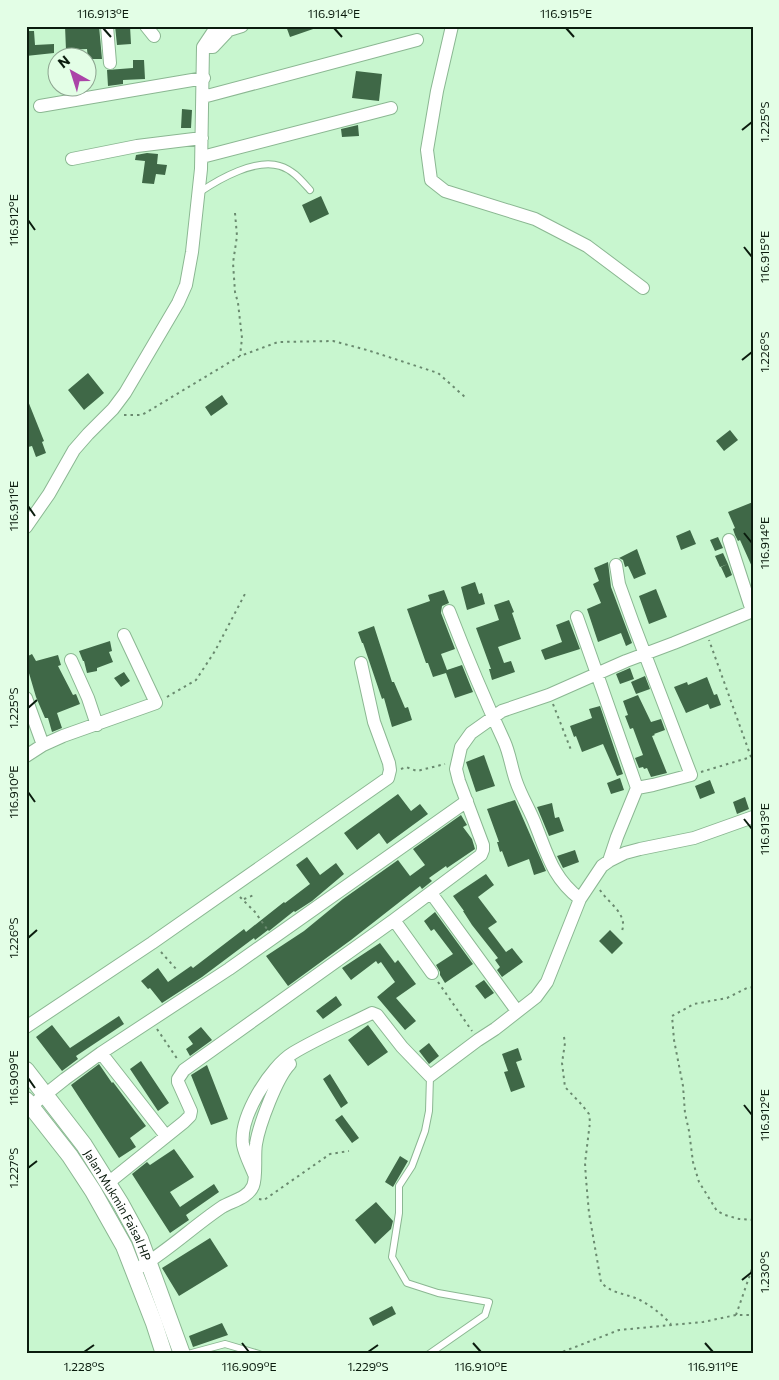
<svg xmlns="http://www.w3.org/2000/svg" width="779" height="1380" font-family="Commissioner,sans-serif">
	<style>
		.building { fill: #3f6847 }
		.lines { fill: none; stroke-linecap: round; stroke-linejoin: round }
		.service-casing { stroke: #8bb792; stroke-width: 8 }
		.minor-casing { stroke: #8bb792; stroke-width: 14 }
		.tertiary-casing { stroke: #8bb792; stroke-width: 18 }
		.path { stroke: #6a8a6f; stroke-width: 2; stroke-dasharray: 2.5 4; stroke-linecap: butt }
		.service { stroke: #fff; stroke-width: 6 }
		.minor { stroke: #fff; stroke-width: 12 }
		.tertiary { stroke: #fff; stroke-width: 16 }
		.ticks { fill: none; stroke: #0b1c0e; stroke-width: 2 }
		.labels { text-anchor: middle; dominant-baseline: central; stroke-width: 5; stroke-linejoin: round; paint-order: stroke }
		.street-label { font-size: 12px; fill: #0b1c0e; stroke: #e3fee6 }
		.neatline { fill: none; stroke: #0b1c0e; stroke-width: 2 }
		.ticks-label { font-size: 12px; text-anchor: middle; fill: #0b1c0e }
	</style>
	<rect width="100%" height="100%" fill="#c8f6cf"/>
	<path class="building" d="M65 26H99L102 59H88L87 49 66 50Z
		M115 26H130L131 44 117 45Z
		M286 26H316V28L290 37Z
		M26 31H34L35 45 54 44V53L26 56Z
		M133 60H144L145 79 123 80V84L108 86 107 70 133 68Z
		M356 71 382 74 379 101 352 98Z
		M182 109 192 110 191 128H181Z
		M358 125 359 136 342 137 341 129Z
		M147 153 158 154 157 164 167 165 165 175 156 174 154 184 142 183 145 161 135 160 136 155Z
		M321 196 329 214 310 223 302 205Z
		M88 373 104 393 84 410 68 390Z
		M222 395 228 404 211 416 205 407Z
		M26 396 44 441 42 442 46 453 36 457 32 446 28 447 26 442Z
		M730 430 738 440 724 451 716 441Z
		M753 502V569L740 540 738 541 735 535 733 529 735 528 728 512Z
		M690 530 696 544 681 550 676 536Z
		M718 537 723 548 715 551 710 540Z
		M637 549 646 574 634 579 628 566 625 567 623 560 619 558Z
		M723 553 728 564 720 567 715 556Z
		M608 562 611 587 632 643 626 646 621 633 598 642 587 609 601 603 593 584 599 581 594 568Z
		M728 564 732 575 726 578 721 567Z
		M475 582 479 594 482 593 485 604 467 610 461 587Z
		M656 589 667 617 649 624 639 596Z
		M444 590 449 603 442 606 441 613 455 649 441 654 447 670 462 665 473 692 455 698 446 673 433 677 428 663H426L407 609 430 601 428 595Z
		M509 600 514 612 512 613 521 639 498 647 504 663 511 661 515 672 492 680 489 669H491L476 628 499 620 494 605Z
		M569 620 580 649 545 660 541 650 562 642 556 625Z
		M374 626 392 682H394L405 708 408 707 412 720 392 727 384 698 382 699 363 643H362L358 632Z
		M110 641 112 651 109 652 113 662 97 668V671L87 673 84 661H83L79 651Z
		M32 654 36 661 58 655 61 665 58 666 73 695 76 694 80 704 57 713 62 728 52 732 48 718H45L36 697 26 663V657Z
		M630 668 634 679 620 684 616 674Z
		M124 672 130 681 121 687 114 678Z
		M645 676 650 689 636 694 631 682Z
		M707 677 714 695 717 694 721 705 710 709 708 704 686 713 674 687 687 682 688 685Z
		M638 695 651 722 661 719 665 730 654 734 655 735 652 736 667 773 651 777 647 768 644 769 643 767 639 768 635 758 643 755 633 728 630 729 625 716 628 715 623 701Z
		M600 706 623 774 617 776 603 744 582 752 576 736 574 737 570 726 592 718 589 709Z
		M484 755 495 786 476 792 466 762Z
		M620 778 624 790 611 794 607 783Z
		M710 780 715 793 700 799 695 786Z
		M398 794 411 811 420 804 428 814 387 844 379 833 357 850 344 833Z
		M745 797 749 809 737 814 733 802Z
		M515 800 546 871 534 875 529 859 508 867 502 851 500 852 497 842H499L487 809Z
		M552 803 555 818 559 817 564 831 549 836 537 807Z
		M461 815 467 825 463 827 472 839 475 849 447 868 446 866 429 878 432 881 422 889 420 886 351 940 288 986 266 956 304 931 343 899 398 860 410 876 425 865 413 849Z
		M575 850 579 862 563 868 557 856Z
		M307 857 320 875 336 863 344 874 312 901 295 912 294 911 269 931 268 930 255 940 254 938 202 977 162 1003 150 988 148 989 141 981 158 968 168 982 191 966 193 968 244 929 246 932 284 902 285 903 310 884 296 865Z
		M486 874 494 885 478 897 497 922 488 928 506 952 512 948 523 962 502 977 497 970 500 967 495 960 498 958 472 925 463 911H464L453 896Z
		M435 912 473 964 445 983 440 975V972L436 965 453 954 434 929 431 931 424 921Z
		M610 930 623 943 612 954 599 941Z
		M380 943 395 963 398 960 416 984 396 998 416 1021 405 1030 377 997 395 982 381 962 378 964 376 961 351 980 342 968Z
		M484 980 494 993 485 999 475 986Z
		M336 996 342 1005 323 1019 316 1011Z
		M119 1016 124 1024 76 1056 78 1059 62 1071 36 1037 52 1025 70 1048Z
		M368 1025 388 1052 368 1066 348 1040Z
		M201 1027 212 1040 190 1056 186 1049 193 1044 188 1037Z
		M429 1043 439 1056 429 1064 419 1051Z
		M518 1048 522 1060 516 1062 525 1087 511 1092 504 1072 508 1071 502 1054Z
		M141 1061 169 1103 158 1111 130 1069Z
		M99 1064 112 1083 113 1082 146 1126 130 1138 136 1147 119 1158 71 1085Z
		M207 1065 228 1119 211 1125 191 1075Z
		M330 1074 348 1103 341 1108 323 1079Z
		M342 1115 359 1138 352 1143 335 1120Z
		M174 1149 194 1177 170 1192 180 1207 214 1184 219 1192 186 1215 189 1220 170 1233 132 1174 147 1162 150 1165Z
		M400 1156 408 1161 393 1187 385 1182Z
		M376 1202 393 1221 391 1229 375 1244 355 1220Z
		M210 1238 228 1266 179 1296 162 1268Z
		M392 1306 396 1314 373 1326 369 1318Z
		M222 1323 228 1335 193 1347 189 1336Z"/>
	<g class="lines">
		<defs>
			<path id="service" d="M200 192C219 179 256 158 280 166 293 170 301 180 310 190
				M188 1354 225 1344 259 1354
				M429 1354 485 1315 489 1302 438 1293 407 1283 392 1257 399 1213V1186L412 1166 425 1131 429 1111 430 1076"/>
			<path id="minor" d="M107 26 110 63
				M146 26 154 36
				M452 26 437 91 427 150 431 180 445 191 535 219 587 246 643 288
				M203 47H213L229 30 242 26
				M203 97 417 40
				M40 106 204 78
				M202 157 391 108
				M72 159 137 146 202 138
				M26 527 49 494 74 450 88 434 113 409 125 393 178 303 186 285 192 252 201 169 203 47 217 26
				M729 540 752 611
				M449 611C466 655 484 698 504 741 510 754 511 767 516 781 521 796 530 810 536 826 548 856 553 878 580 899
				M577 617 637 788
				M71 660 88 698 97 725
				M26 698 43 745
				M26 756 43 745 63 736 156 703 124 635
				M609 861 617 837 637 788 653 785 691 775 633 623 619 584 616 565
				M431 893 517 1011
				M394 920 432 973
				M26 1027 152 943 388 778 390 770 389 763 374 722 361 663
				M101 1053 166 1136
				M31 1106 65 1079 101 1053 229 969 467 801
				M254 1174C250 1164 245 1155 243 1145 239 1117 270 1067 293 1053 318 1038 346 1026 372 1013L377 1015 402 1047 430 1076 478 1040 495 1029 536 997 547 982 580 899 602 866 609 861 625 853 640 849 694 838 753 817
				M108 1183 184 1122 190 1116 191 1111 178 1082V1079L184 1070 394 920 481 855 483 850V845L459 781 456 769 461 747 471 733 502 711 549 695 626 661 674 643 753 611
				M142 1266C170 1249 195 1225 222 1207 232 1201 248 1198 253 1186 257 1177 254 1155 256 1144 259 1125 277 1077 290 1064"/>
			<g id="tertiary">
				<path id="s1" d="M26 1070 84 1145 121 1204 140 1239 182 1354"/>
				<path d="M26 1100 70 1156 93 1191 124 1246 154 1323 164 1354"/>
			</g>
		</defs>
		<use href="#service" class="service-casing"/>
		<use href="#minor" class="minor-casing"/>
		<use href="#tertiary" class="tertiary-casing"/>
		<path class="path" d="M235 213 237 236 233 263 235 292 238 303 242 338 240 356
			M124 415H142L240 356 278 342 333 341 367 350 438 373 466 398
			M167 697 196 680 215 651 246 592
			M553 704 571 750
			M401 769 406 767 417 771 445 764
			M701 772 751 757 709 640
			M600 890C608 903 630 915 621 933
			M240 897 255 912 267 929
			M244 899 254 895
			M161 952 177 970
			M438 982 472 1031
			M753 987 747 988 727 998 694 1004 672 1016 674 1040 683 1086 685 1113 689 1131 693 1162 699 1182 717 1211 725 1215 739 1219 753 1220
			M157 1029 178 1060
			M564 1037 565 1043 562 1063 565 1087 582 1105 589 1114 590 1122 585 1163 586 1179 589 1213 601 1282C609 1293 628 1294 640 1300 652 1306 662 1315 671 1324
			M259 1199 264 1200 330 1154 349 1151
			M736 1315 753 1266
			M557 1354 619 1330 703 1322 736 1315H753"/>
		<use href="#service" class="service"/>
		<use href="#minor" class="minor"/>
		<use href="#tertiary" class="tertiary"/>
	</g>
	<path class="ticks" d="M103 28 111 37M334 28 342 37M566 28 574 37M742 130 752 122M28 220 35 230M744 247 752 257M742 360 752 352M28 506 35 516M744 533 752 543M28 708 37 700M28 792 35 802M744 819 752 829M28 938 37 930M28 1078 35 1088M744 1105 752 1115M28 1168 37 1161M742 1280 752 1272M242 1343 249 1352M473 1343 481 1352M705 1343 713 1352M84 1352 94 1345M368 1352 378 1345"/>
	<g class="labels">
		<g class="street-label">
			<text stroke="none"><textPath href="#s1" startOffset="164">Jalan Mukmin Faisal HP</textPath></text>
		</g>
	</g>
	<rect width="779" height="1380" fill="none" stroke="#e3fee6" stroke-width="55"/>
	<g transform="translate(72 72) rotate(321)"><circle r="24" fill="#e3fee6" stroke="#8da490"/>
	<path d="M0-4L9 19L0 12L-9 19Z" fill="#ab44a8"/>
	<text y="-8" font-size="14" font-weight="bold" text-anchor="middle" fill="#0b1c0e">N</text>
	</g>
	<rect x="28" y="28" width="724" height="1324" class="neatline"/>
	<g class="ticks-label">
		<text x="103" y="18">116.913°E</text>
		<text x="334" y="18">116.914°E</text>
		<text x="566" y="18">116.915°E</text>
		<text transform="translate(765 122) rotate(-90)" y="4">1.225°S</text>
		<text transform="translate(14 220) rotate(-90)" y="4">116.912°E</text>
		<text transform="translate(765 257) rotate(-90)" y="4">116.915°E</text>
		<text transform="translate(765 352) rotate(-90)" y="4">1.226°S</text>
		<text transform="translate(14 506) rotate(-90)" y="4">116.911°E</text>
		<text transform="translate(765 543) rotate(-90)" y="4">116.914°E</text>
		<text transform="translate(14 708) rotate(-90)" y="4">1.225°S</text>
		<text transform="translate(14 792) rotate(-90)" y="4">116.910°E</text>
		<text transform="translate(765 829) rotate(-90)" y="4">116.913°E</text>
		<text transform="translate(14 938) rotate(-90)" y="4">1.226°S</text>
		<text transform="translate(14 1078) rotate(-90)" y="4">116.909°E</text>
		<text transform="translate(765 1115) rotate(-90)" y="4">116.912°E</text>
		<text transform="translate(14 1168) rotate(-90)" y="4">1.227°S</text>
		<text transform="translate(765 1272) rotate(-90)" y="4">1.230°S</text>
		<text x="84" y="1371">1.228°S</text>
		<text x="249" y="1371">116.909°E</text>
		<text x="368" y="1371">1.229°S</text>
		<text x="481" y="1371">116.910°E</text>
		<text x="713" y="1371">116.911°E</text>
	</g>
</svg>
